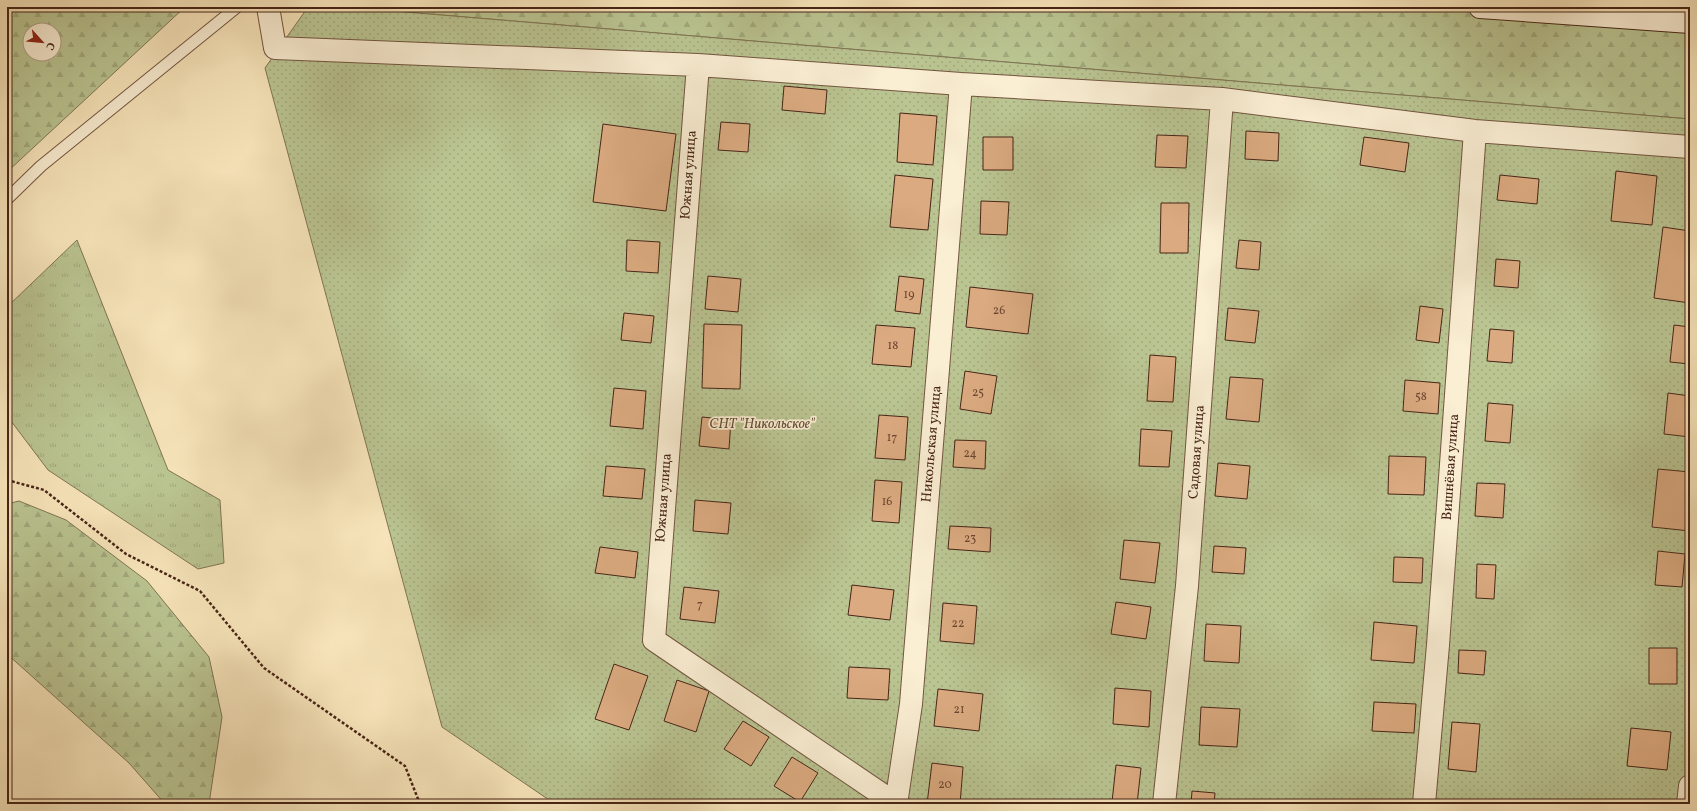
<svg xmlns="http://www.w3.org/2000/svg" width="1697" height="811" font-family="Vollkorn,serif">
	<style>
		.grass { fill: url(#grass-tufts); stroke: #807554 }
		.forest { fill: url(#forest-firs); stroke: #807554; fill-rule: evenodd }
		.garden { fill: url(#garden-dots); stroke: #807554 }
		.building { fill: #dbaa80; stroke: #472517 }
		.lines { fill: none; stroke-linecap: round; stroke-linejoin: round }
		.lane-casing { stroke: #735540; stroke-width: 13 }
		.street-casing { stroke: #735540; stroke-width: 24 }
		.secondary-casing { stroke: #472517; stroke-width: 24 }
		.path { stroke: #472517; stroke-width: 2.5; stroke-dasharray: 3 2; stroke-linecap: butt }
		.lane { stroke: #faeed3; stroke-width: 11 }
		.street { stroke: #faeed3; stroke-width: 22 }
		.secondary { stroke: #faeed3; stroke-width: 22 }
		.labels { text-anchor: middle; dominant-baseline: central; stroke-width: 3.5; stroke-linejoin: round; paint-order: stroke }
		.number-label { font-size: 12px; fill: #6c4631 }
		.street-label { font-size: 14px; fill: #472517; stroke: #faeed3 }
		.park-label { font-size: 14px; font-style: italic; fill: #644d36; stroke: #faeed3 }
	</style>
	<defs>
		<pattern id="grass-tufts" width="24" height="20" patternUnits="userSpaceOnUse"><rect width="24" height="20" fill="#bac592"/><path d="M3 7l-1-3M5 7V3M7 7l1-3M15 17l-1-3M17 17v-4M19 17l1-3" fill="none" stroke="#a1a97d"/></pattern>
		<pattern id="forest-firs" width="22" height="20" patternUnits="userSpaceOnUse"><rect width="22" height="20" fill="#bac592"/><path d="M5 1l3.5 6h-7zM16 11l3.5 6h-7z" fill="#a1a97d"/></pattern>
		<pattern id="garden-dots" width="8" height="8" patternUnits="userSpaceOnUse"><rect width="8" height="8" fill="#bac592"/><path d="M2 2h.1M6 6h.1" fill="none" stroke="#a1a97d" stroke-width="1.8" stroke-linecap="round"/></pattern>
	</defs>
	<rect width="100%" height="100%" fill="#f8e5bb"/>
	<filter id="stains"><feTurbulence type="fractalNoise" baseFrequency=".005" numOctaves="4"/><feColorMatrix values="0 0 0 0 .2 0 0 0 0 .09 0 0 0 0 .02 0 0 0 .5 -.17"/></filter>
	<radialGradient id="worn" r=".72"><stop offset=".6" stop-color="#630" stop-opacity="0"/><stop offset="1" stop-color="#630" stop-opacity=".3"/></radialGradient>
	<path class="grass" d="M77 240 168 470 220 500 224 563 198 569 48 470 11 421 7 422V307Z"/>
	<path class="forest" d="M7 7H185L7 172ZM30 30H54V54H30Z
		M345 7H1690V119Z
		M19 501 66 520 147 581 209 657 222 717 209 804H165L129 763 7 654V504Z"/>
	<path class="garden" d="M308 7H345L1690 119V804H555L442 727 265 68Z"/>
	<path class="building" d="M784 86 827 90 825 114 782 110Z
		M900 113 937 116 933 165 897 162Z
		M721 122 750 124 748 152 718 150Z
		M603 124 676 134 666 211 593 202Z
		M1246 131 1279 133 1278 161 1245 159Z
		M1157 135 1188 136 1186 168 1155 167Z
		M983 137H1013V170H983Z
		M1364 137 1409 143 1405 172 1360 165Z
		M1616 171 1657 176 1652 225 1611 221Z
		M895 175 933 179 928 230 890 227Z
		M1500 175 1539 179 1537 204 1497 200Z
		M981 201 1009 202 1007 235 980 234Z
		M1161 203H1189L1188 253H1160Z
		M1663 227 1690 231V303L1654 298Z
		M627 240 660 242 658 273 626 271Z
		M1239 240 1261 242 1259 270 1236 268Z
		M1496 259 1520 261 1518 288 1494 286Z
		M708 276 741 279 738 312 705 309Z
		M899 276 924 279 920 314 895 311Z
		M970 287 1033 294 1028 334 966 327Z
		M1420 306 1443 309 1439 343 1416 340Z
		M1228 308 1259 311 1255 343 1225 340Z
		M624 313 654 316 651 343 621 340Z
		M704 324 742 325 740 389 702 388Z
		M876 325 915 328 911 367 872 364Z
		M1674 325 1690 327V364L1670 362Z
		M1490 329 1514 331 1512 363 1487 361Z
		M1150 355 1176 357 1173 402 1147 401Z
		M965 371 997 376 991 414 960 409Z
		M1230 377 1263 379 1259 422 1226 419Z
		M1405 380 1440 383 1438 414 1403 411Z
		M614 388 646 391 643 429 610 426Z
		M1668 393 1690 396V437L1664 434Z
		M1488 403 1513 405 1510 443 1485 441Z
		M879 415 908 417 905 460 875 458Z
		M702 417 731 420 729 449 699 446Z
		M1141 429 1172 431 1169 467 1139 466Z
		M955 440 986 441 985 469 953 467Z
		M1389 456 1426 457 1424 495 1388 494Z
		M1218 463 1250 466 1247 499 1215 496Z
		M606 466 645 469 642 499 603 496Z
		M1658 469 1690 472V531L1652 527Z
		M875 480 902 482 899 523 872 521Z
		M1477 483 1505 484 1503 518 1475 516Z
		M695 500 731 503 728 534 693 531Z
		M950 526 991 528 990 552 948 549Z
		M1124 540 1160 543 1155 583 1120 579Z
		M1214 546 1246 548 1244 574 1212 572Z
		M600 547 638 552 635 578 595 573Z
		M1658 551 1685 554 1682 587 1655 585Z
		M1394 557 1423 558 1422 583 1393 582Z
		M1477 564 1496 565 1494 599 1476 598Z
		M852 585 894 590 890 620 848 615Z
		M684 587 719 591 715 623 680 619Z
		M1116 602 1151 607 1146 639 1111 634Z
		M943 603 977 606 974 644 940 641Z
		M1374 622 1417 626 1414 663 1371 660Z
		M1206 624 1241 626 1239 663 1204 661Z
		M1649 648H1677V684H1649Z
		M1459 650 1486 651 1484 675 1458 673Z
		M614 664 648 676 629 730 595 719Z
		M849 667 890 669 888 700 847 698Z
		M677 680 709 691 696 732 664 721Z
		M1115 688 1151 691 1149 727 1113 724Z
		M938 689 983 694 979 731 934 726Z
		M1374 702 1416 704 1414 733 1372 731Z
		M1201 707 1240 709 1237 747 1199 745Z
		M743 721 769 737 751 766 724 749Z
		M1452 722 1480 724 1476 772 1448 769Z
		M1631 728 1671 732 1667 770 1627 766Z
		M792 757 818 773 800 802 774 786Z
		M932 763 963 767 960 804H927Z
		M1116 765 1141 768 1137 804 1112 802Z
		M1192 791 1215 793 1214 804H1191Z"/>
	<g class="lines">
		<defs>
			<path id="lane" d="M7 199 41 166 237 7"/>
			<path id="street" d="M268 7 275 48 698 65 961 84 1222 99 1475 131 1690 147
				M698 65 654 640 896 804
				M896 804 911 704 961 84
				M1164 804 1187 586 1222 99
				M1424 804 1438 645 1475 131
				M1688 804 1690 786"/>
			<path id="secondary" d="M1480 7 1690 22"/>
		</defs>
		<use href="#lane" class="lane-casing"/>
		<use href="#street" class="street-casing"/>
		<use href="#secondary" class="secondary-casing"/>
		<path class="path" d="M7 480 44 490 126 554 200 591 264 668 405 766 420 804"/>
		<use href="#lane" class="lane"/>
		<use href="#street" class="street"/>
		<use href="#secondary" class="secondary"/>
	</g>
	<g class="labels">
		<g class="number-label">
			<text x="909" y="295">19</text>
			<text x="999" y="311">26</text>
			<text x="893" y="346">18</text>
			<text x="978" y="393">25</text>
			<text x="1421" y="397">58</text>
			<text x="892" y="438">17</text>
			<text x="970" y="454">24</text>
			<text x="887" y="502">16</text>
			<text x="970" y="539">23</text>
			<text x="700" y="605">7</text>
			<text x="958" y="624">22</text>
			<text x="959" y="710">21</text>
			<text x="945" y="785">20</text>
		</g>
		<g class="street-label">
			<text transform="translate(689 175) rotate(-86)">Южная улица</text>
			<text transform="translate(932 444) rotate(-85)">Никольская улица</text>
			<text transform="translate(1197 452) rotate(-86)">Садовая улица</text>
			<text transform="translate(1451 467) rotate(-86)">Вишнёвая улица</text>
			<text transform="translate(664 498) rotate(-86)">Южная улица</text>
		</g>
		<g class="park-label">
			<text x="762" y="424">СНТ "Никольское"</text>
		</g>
	</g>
	<rect width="1697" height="811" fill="none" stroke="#f8e5bb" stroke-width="24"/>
	<rect x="8" y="8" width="1681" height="795" fill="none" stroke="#472517" stroke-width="2"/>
	<rect x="12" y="12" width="1673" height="787" fill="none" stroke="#472517"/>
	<g transform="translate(42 42) rotate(117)"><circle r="19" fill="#faeed3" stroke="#b29e88"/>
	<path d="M0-3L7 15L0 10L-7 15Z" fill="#8f2418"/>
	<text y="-6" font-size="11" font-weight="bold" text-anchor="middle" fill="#472517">С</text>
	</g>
	<rect width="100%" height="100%" filter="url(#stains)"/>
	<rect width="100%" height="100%" fill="url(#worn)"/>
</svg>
